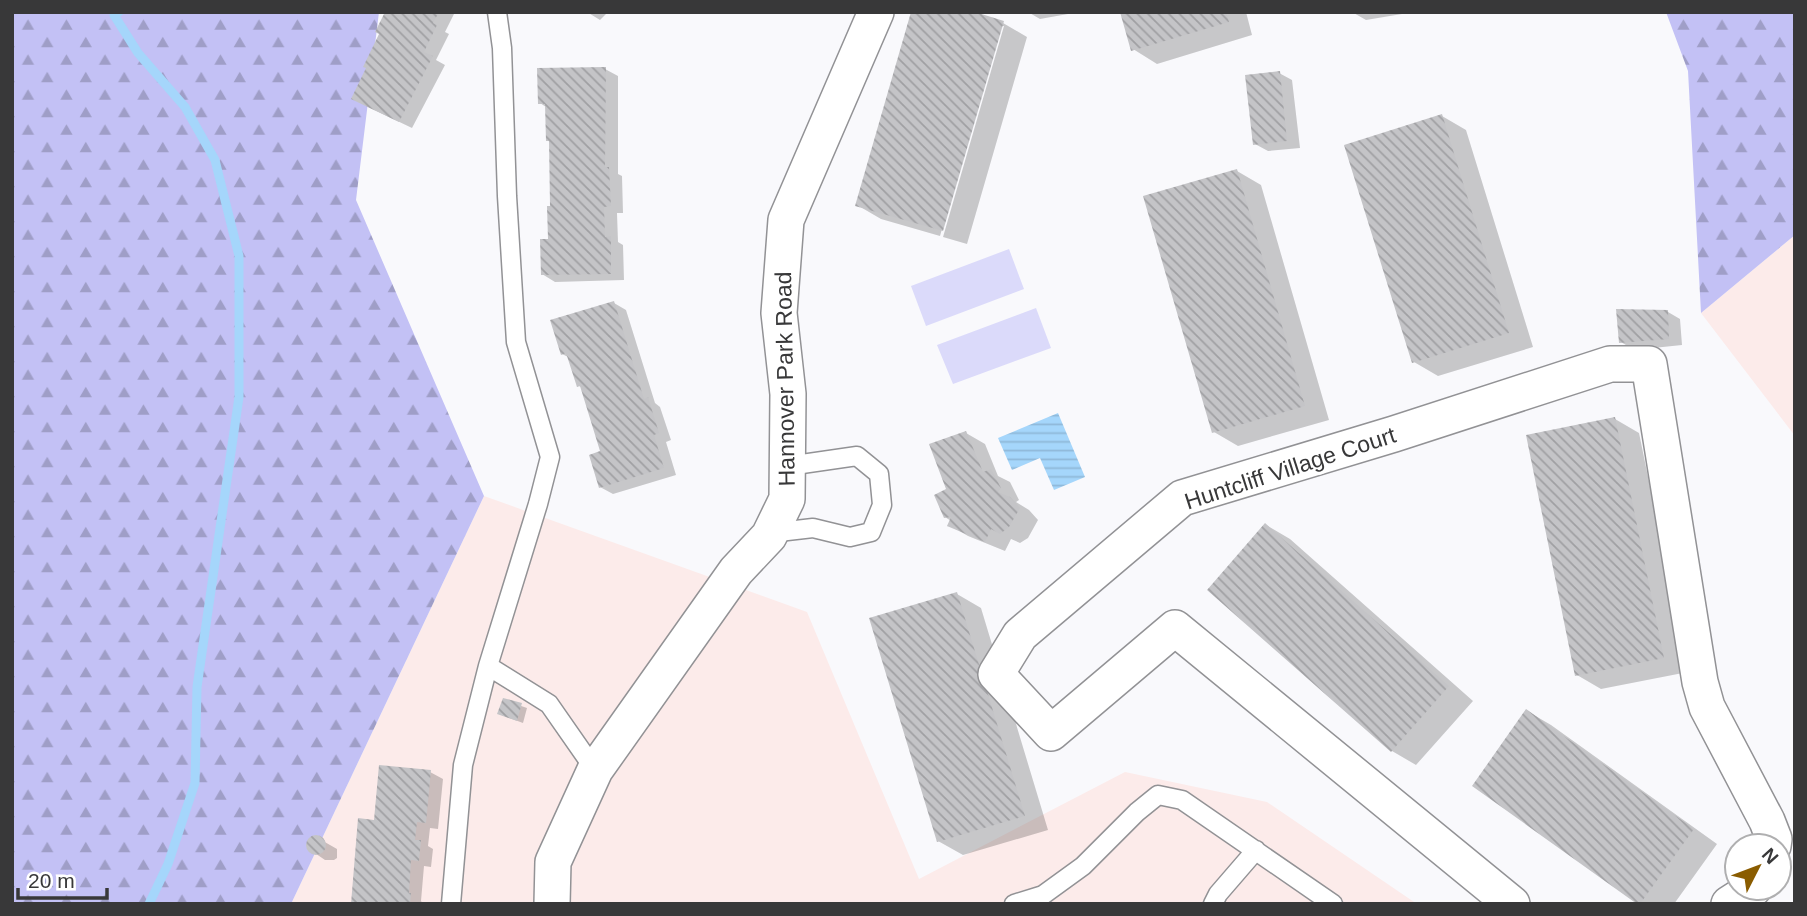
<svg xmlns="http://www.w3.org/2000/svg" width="1807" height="916" font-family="Arial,sans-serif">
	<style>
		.commercial { fill: #fcebea }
		.forest { fill: url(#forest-firs) }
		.garden { fill: #dbdafa }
		.water { fill: url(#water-rules) }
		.shadow { fill: #0003 }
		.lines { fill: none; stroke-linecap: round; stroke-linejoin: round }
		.stream { stroke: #a5d6fb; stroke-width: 9 }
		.building { fill: url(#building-back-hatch) }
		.lane-casing { stroke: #929295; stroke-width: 21 }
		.street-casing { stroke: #929295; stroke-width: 38 }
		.lane { stroke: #fff; stroke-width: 18 }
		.street { stroke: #fff; stroke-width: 35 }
		.labels { text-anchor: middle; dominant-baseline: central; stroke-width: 6; stroke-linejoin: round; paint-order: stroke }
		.street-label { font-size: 23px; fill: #383839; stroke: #fff }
	</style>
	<defs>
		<pattern id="forest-firs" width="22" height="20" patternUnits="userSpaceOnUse" patternTransform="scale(1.75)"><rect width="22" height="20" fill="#c3c1f5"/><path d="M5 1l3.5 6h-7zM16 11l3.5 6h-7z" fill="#9f9ec7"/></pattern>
		<pattern id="water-rules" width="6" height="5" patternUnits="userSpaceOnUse" patternTransform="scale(1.75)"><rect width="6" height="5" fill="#a5d6fb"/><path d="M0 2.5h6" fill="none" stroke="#8fb8d8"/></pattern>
		<pattern id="building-back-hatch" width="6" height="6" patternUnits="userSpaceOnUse" patternTransform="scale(1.75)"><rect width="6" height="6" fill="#c4c4c7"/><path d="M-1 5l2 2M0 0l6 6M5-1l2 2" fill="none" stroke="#a0a0a3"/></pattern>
	</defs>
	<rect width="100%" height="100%" fill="#f9f9fc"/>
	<path class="commercial" d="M1795 235V436L1701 313Z
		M484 496 807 612 919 879 1125 772 1267 802 1417 904H291Z"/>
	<path class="forest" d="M12 12H379L356 200 484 496 291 904H12Z
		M1666 12H1795V235L1701 313 1688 71Z"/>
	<path class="garden" d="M1009 249 1024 289 926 326 911 286Z
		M1036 308 1051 348 953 384 937 345Z"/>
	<path class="water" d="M1058 413 1085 477 1054 490 1040 458 1012 470 998 438Z"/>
	<path class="shadow" d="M387 12H455L445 32 449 34 436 60 445 65 412 128 366 106Z
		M587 12H608L600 20Z
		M1028 12H1068V14L1040 19Z
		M1122 12H1246L1252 35 1157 64 1133 49Z
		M1352 12H1414L1366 20Z
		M1003 23 1027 37 967 244 943 237 1004 26H1000L940 236 881 219 857 205Z
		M605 69 618 76V174L622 176 623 213H617L618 242 623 245 624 280 555 282 542 274 549 241 552 208 550 142 547 140 546 107 540 103Z
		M1279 73 1292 80 1300 148 1268 151 1255 144Z
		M1442 116 1466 130 1533 347 1438 376 1414 362Z
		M1237 171 1261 185 1329 420 1238 446 1214 432Z
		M614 303 626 310 655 403 660 407 671 440 666 442 676 475 613 494 600 487 602 453 583 388 579 386 570 358 562 354Z
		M1668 312 1680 319 1682 345 1634 350 1621 342Z
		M1615 419 1639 433 1688 672 1601 689 1577 675Z
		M966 433 985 444 998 476 1010 482 1019 500 1016 502 1029 510 1038 520 1028 538 1020 543 1011 539 1005 551 968 536 949 525 951 521 945 517 948 490Z
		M1266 525 1290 539 1473 701 1416 765 1392 751Z
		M957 594 981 608 1048 830 963 855 938 841Z
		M504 700 527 708 523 723 499 714Z
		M1527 711 1551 725 1717 844 1674 904H1640Z
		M430 772 443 779 438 829 430 828 428 846 433 849 431 867 424 866 421 901 423 904H353L376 822Z
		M316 837 337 849V858L334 860H325L309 849V840Z"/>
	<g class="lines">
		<path class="stream" d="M119 12 114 15 138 53 185 107 215 160 239 256V397L197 687 195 783 168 864 149 904"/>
	</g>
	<path class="building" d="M385 12H439L433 23 437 25 424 52 433 56 399 122 351 99 366 68 363 67 379 34 375 32Z
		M911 12H975L1004 21 943 231 855 206Z
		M1120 12H1226L1229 22 1131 51Z
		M606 67 605 167H609L611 206 604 207 605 237 611 236V274L541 275 540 239H548L547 206H550L549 141H546L545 104H538L537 68Z
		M1280 71 1287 141 1253 145 1245 75Z
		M1442 114 1509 333 1412 363 1344 145Z
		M1237 169 1305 406 1212 433 1143 196Z
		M614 301 644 399 648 397 659 433 654 435 664 468 599 488 589 455 600 451 580 386 577 387 566 353 561 355 550 320Z
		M1616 309 1668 310 1669 339 1619 343Z
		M1615 417 1664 658 1575 676 1526 435Z
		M966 431 983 472 991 469 1001 488 998 492 1010 497 1020 508 1009 527 1000 534 991 529 985 542 947 526 951 517 944 518 934 495 946 489 929 444Z
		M1265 523 1449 686 1391 752 1207 590Z
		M957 592 1025 816 937 842 869 618Z
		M503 698 522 703 517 721 497 714Z
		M1526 709 1694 829 1640 904H1637L1472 786Z
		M379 765 431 770 426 823 417 822 415 840H421L419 861 411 860 409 893H411L410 904H351L358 818 374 820Z
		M306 845a10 10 0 1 1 20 0a10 10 0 1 1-20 0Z"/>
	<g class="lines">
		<defs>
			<path id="lane" d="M497 12 502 48 507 196 516 342 550 457 538 504 488 666 549 704 595 770
				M770 533 813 528 850 537 871 532 882 505 879 474 857 456 788 466
				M451 904 463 765 488 666
				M1014 904 1043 895 1083 866 1137 812 1158 795 1182 800 1333 904
				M1213 904 1218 894 1256 850"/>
			<path id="street" d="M552 904 553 862 595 770 736 571 769 536 787 499 788 394 779 313 786 220 876 12
				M1512 904 1175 628 1051 733 996 674 1020 635 1182 498 1394 434 1610 364H1649L1700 682 1707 707 1767 821 1774 839 1773 846
				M1729 904 1754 888"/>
		</defs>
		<use href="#lane" class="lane-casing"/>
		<use href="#street" class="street-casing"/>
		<use href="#lane" class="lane"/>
		<use href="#street" class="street"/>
	</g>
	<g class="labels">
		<g class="street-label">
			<text transform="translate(785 379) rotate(-91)">Hannover Park Road</text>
			<text transform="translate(1290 468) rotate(-18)">Huntcliff Village Court</text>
		</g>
	</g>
	<rect width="1807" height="916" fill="none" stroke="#383839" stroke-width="28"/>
	<g transform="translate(1758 867) rotate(48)"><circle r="33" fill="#ffffff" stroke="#afafb0" stroke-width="2"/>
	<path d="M0-5L12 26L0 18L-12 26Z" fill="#8a5c00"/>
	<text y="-10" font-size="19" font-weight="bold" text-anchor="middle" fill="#383839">N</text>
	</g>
	<path d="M18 888v10h89v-10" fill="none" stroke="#383839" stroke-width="3.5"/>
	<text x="28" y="888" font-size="21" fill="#383839" stroke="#ffffff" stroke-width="5" paint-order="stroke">20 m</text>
</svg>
